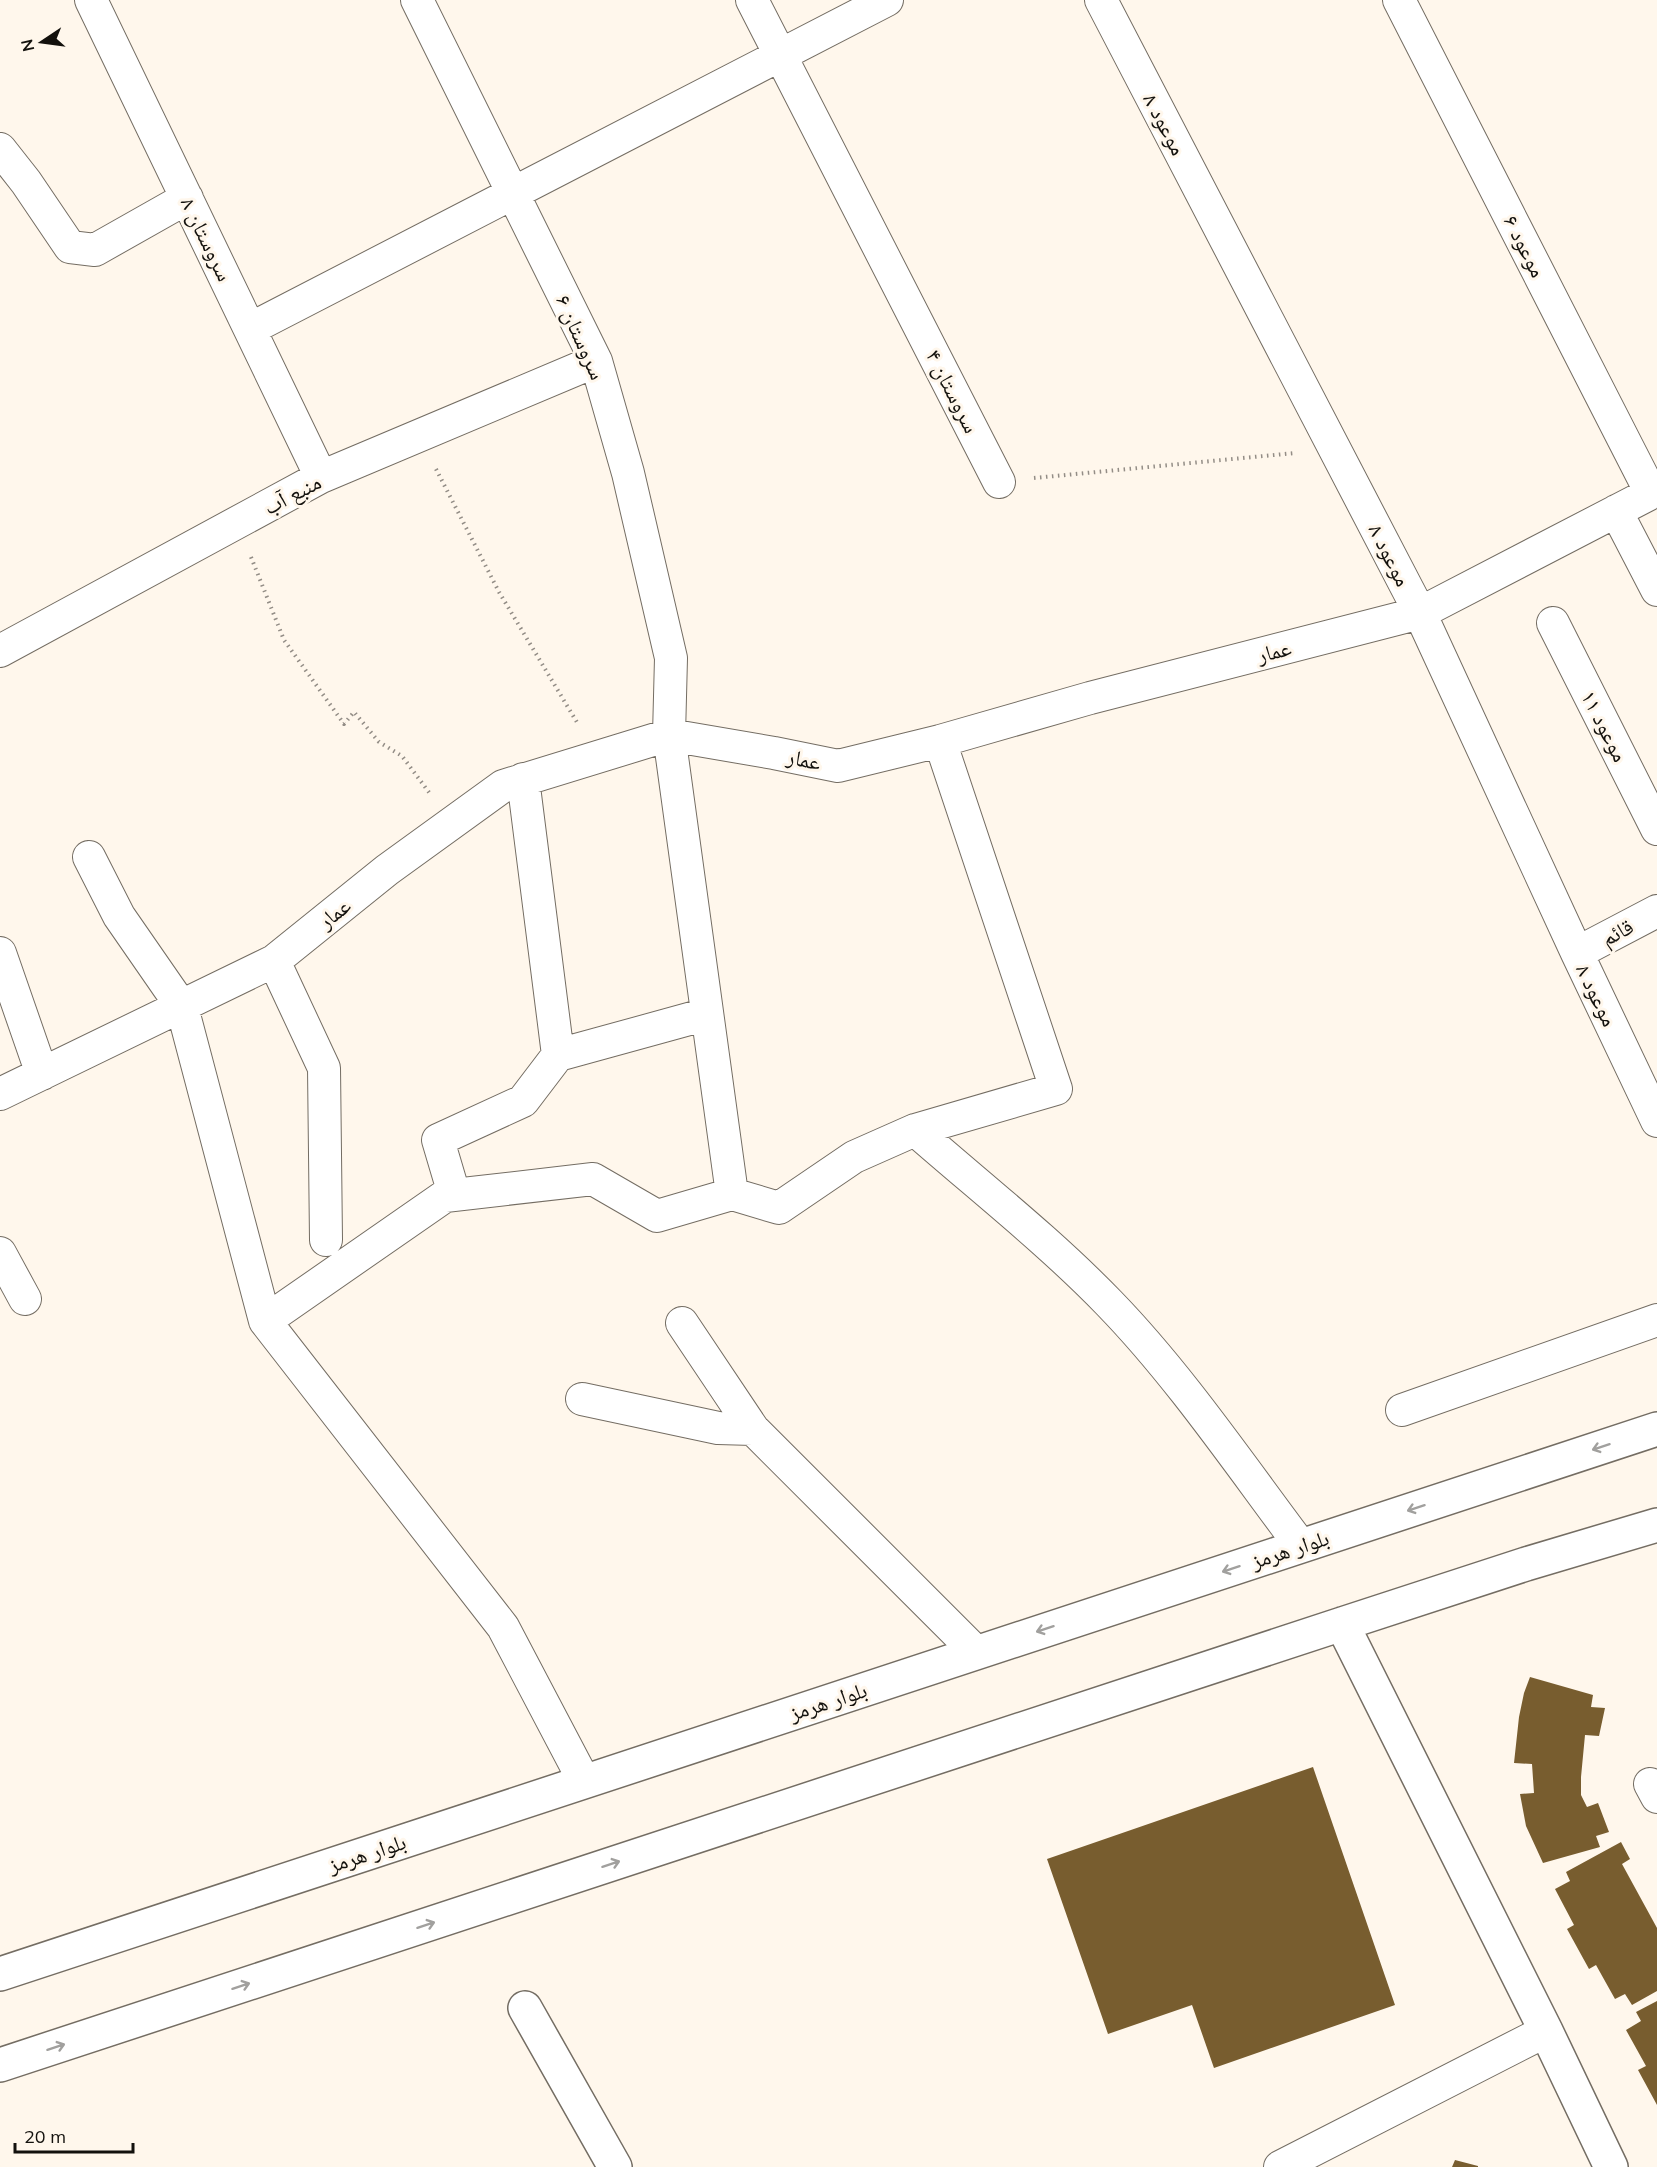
<svg xmlns="http://www.w3.org/2000/svg" width="1657" height="2167" font-family="Mulish,'Noto Naskh Arabic',sans-serif">
	<style>
		.building { fill: #785d2f }
		.lines { fill: none; stroke-linecap: round; stroke-linejoin: round }
		.street-casing { stroke: #746d63; stroke-width: 34 }
		.secondary-casing { stroke: #746d63; stroke-width: 36 }
		.path { stroke: #938d86; stroke-width: 4; stroke-dasharray: 1.5 4.5; stroke-linecap: butt }
		.street { stroke: #fff; stroke-width: 32 }
		.secondary { stroke: #fff; stroke-width: 33 }
		.oneway { stroke: #a1a09e }
		.labels { text-anchor: middle; dominant-baseline: central; stroke-width: 6; stroke-linejoin: round; paint-order: stroke }
		.street-label { font-size: 22px; fill: #13110d; stroke: #fff7ec }
	</style>
	<rect width="100%" height="100%" fill="#fff7ec"/>
	<path class="building" d="M1530 1677 1593 1695 1591 1707 1605 1708 1599 1736 1585 1735 1581 1777V1795L1587 1807 1598 1803 1609 1832 1596 1836 1600 1847 1543 1863 1526 1826 1520 1794 1534 1793 1532 1764 1514 1763 1519 1717 1524 1693Z
		M1313 1767 1395 2005 1214 2068 1192 2005 1108 2034 1047 1859Z
		M1621 1842 1630 1859 1622 1864 1657 1928V1991L1632 2005 1625 1994 1615 1999 1596 1965 1589 1969 1567 1929 1574 1925 1555 1889 1570 1881 1566 1872Z
		M1657 2001V2105L1638 2070 1646 2066 1626 2030 1641 2021 1636 2012Z
		M1455 2160 1478 2166V2167H1452Z"/>
	<g class="lines">
		<defs>
			<path id="street" d="M91 0 321 477
				M417 0 596 361 628 473 671 658 669 735 732 1194
				M752 0 999 482
				M1101 0 1420 613 1577 953 1657 1121
				M1399 0 1651 493
				M0 149 26 182 70 247 95 250 187 198
				M250 329 887 0
				M1616 511 1657 590
				M1553 623 1657 829
				M0 651 321 477 596 361
				M523 779 558 1055
				M89 857 119 916 182 1007 265 1321 503 1627 584 1781
				M0 953 42 1074
				M1577 953 1657 911
				M274 961 324 1068 326 1240
				M0 1094 274 961 387 870 503 786 669 735 774 753 838 766 940 741 1090 698 1420 613 1657 490
				M915 1130C980 1187 1049 1241 1109 1303 1179 1375 1240 1465 1301 1546
				M454 1194 438 1140 523 1101 558 1055 707 1014
				M0 1253 25 1299
				M265 1321 445 1196 593 1179 657 1216 732 1194 779 1208 854 1157 915 1130 1056 1089 940 741
				M682 1323 753 1429 976 1652
				M582 1399 718 1428 753 1429
				M1402 1410 1657 1320
				M1650 1784 1657 1797
				M1280 2167 1546 2031"/>
			<path id="secondary" d="M1342 1624 1546 2031 1611 2167
				M0 1974 1657 1429
				M525 2008 615 2167
				M0 2065 1342 1624 1526 1564 1657 1525"/>
		</defs>
		<use href="#street" class="street-casing"/>
		<use href="#secondary" class="secondary-casing"/>
		<path class="path" d="M436 469 499 592 578 724
			M1034 478 1295 453
			M251 557 284 640 344 724 354 712 379 742 402 756 431 795"/>
		<use href="#street" class="street"/>
		<use href="#secondary" class="secondary"/>
	</g>
	<defs><path id="oneway-shaft" d="M-6 0H5M1.5-3L5.5 0L1.5 3" fill="none" stroke-width="1.6" stroke-linecap="round" stroke-linejoin="round" transform="scale(1.5)"/></defs>
	<g class="oneway">
		<use href="#oneway-shaft" transform="translate(1601 1447) rotate(162)"/>
		<use href="#oneway-shaft" transform="translate(1416 1508) rotate(162)"/>
		<use href="#oneway-shaft" transform="translate(1231 1569) rotate(162)"/>
		<use href="#oneway-shaft" transform="translate(1045 1629) rotate(162)"/>
		<use href="#oneway-shaft" transform="translate(611 1864) rotate(-18)"/>
		<use href="#oneway-shaft" transform="translate(426 1925) rotate(-18)"/>
		<use href="#oneway-shaft" transform="translate(241 1986) rotate(-18)"/>
		<use href="#oneway-shaft" transform="translate(56 2047) rotate(-18)"/>
	</g>
	<g class="labels">
		<g class="street-label">
			<text transform="translate(1165 124) rotate(62)">موعود ۸</text>
			<text transform="translate(207 239) rotate(64)">سروستان ۸</text>
			<text transform="translate(1525 246) rotate(63)">موعود ۶</text>
			<text transform="translate(581 337) rotate(66)">سروستان ۶</text>
			<text transform="translate(953 391) rotate(63)">سروستان ۴</text>
			<text transform="translate(292 494) rotate(-28)">منبع آب</text>
			<text transform="translate(1390 555) rotate(63)">موعود ۸</text>
			<text transform="translate(1274 651) rotate(-14)">عمار</text>
			<text transform="translate(1605 726) rotate(63)">موعود ۱۱</text>
			<text transform="translate(804 759) rotate(12)">عمار</text>
			<text transform="translate(334 913) rotate(-39)">عمار</text>
			<text transform="translate(1617 932) rotate(-28)">قائم</text>
			<text transform="translate(1597 995) rotate(64)">موعود ۸</text>
			<text transform="translate(1290 1549) rotate(-18)">بلوار هرمز</text>
			<text transform="translate(828 1701) rotate(-18)">بلوار هرمز</text>
			<text transform="translate(367 1853) rotate(-18)">بلوار هرمز</text>
		</g>
	</g>
	<g transform="translate(42 42) rotate(257)" stroke="#fff7ec" stroke-width="4.5" paint-order="stroke">
	<path d="M0-4.5L10 22L0 15L-10 22Z" fill="#13110d"/>
	<text y="-9" font-size="16" font-weight="bold" text-anchor="middle" fill="#13110d">N</text>
	</g>
	<path d="M15 2143v9h118v-9" fill="none" stroke="#13110d" stroke-width="3"/>
	<text x="24" y="2143" font-size="18" fill="#13110d" stroke="#fff7ec" stroke-width="4.5" paint-order="stroke">20 m</text>
</svg>
